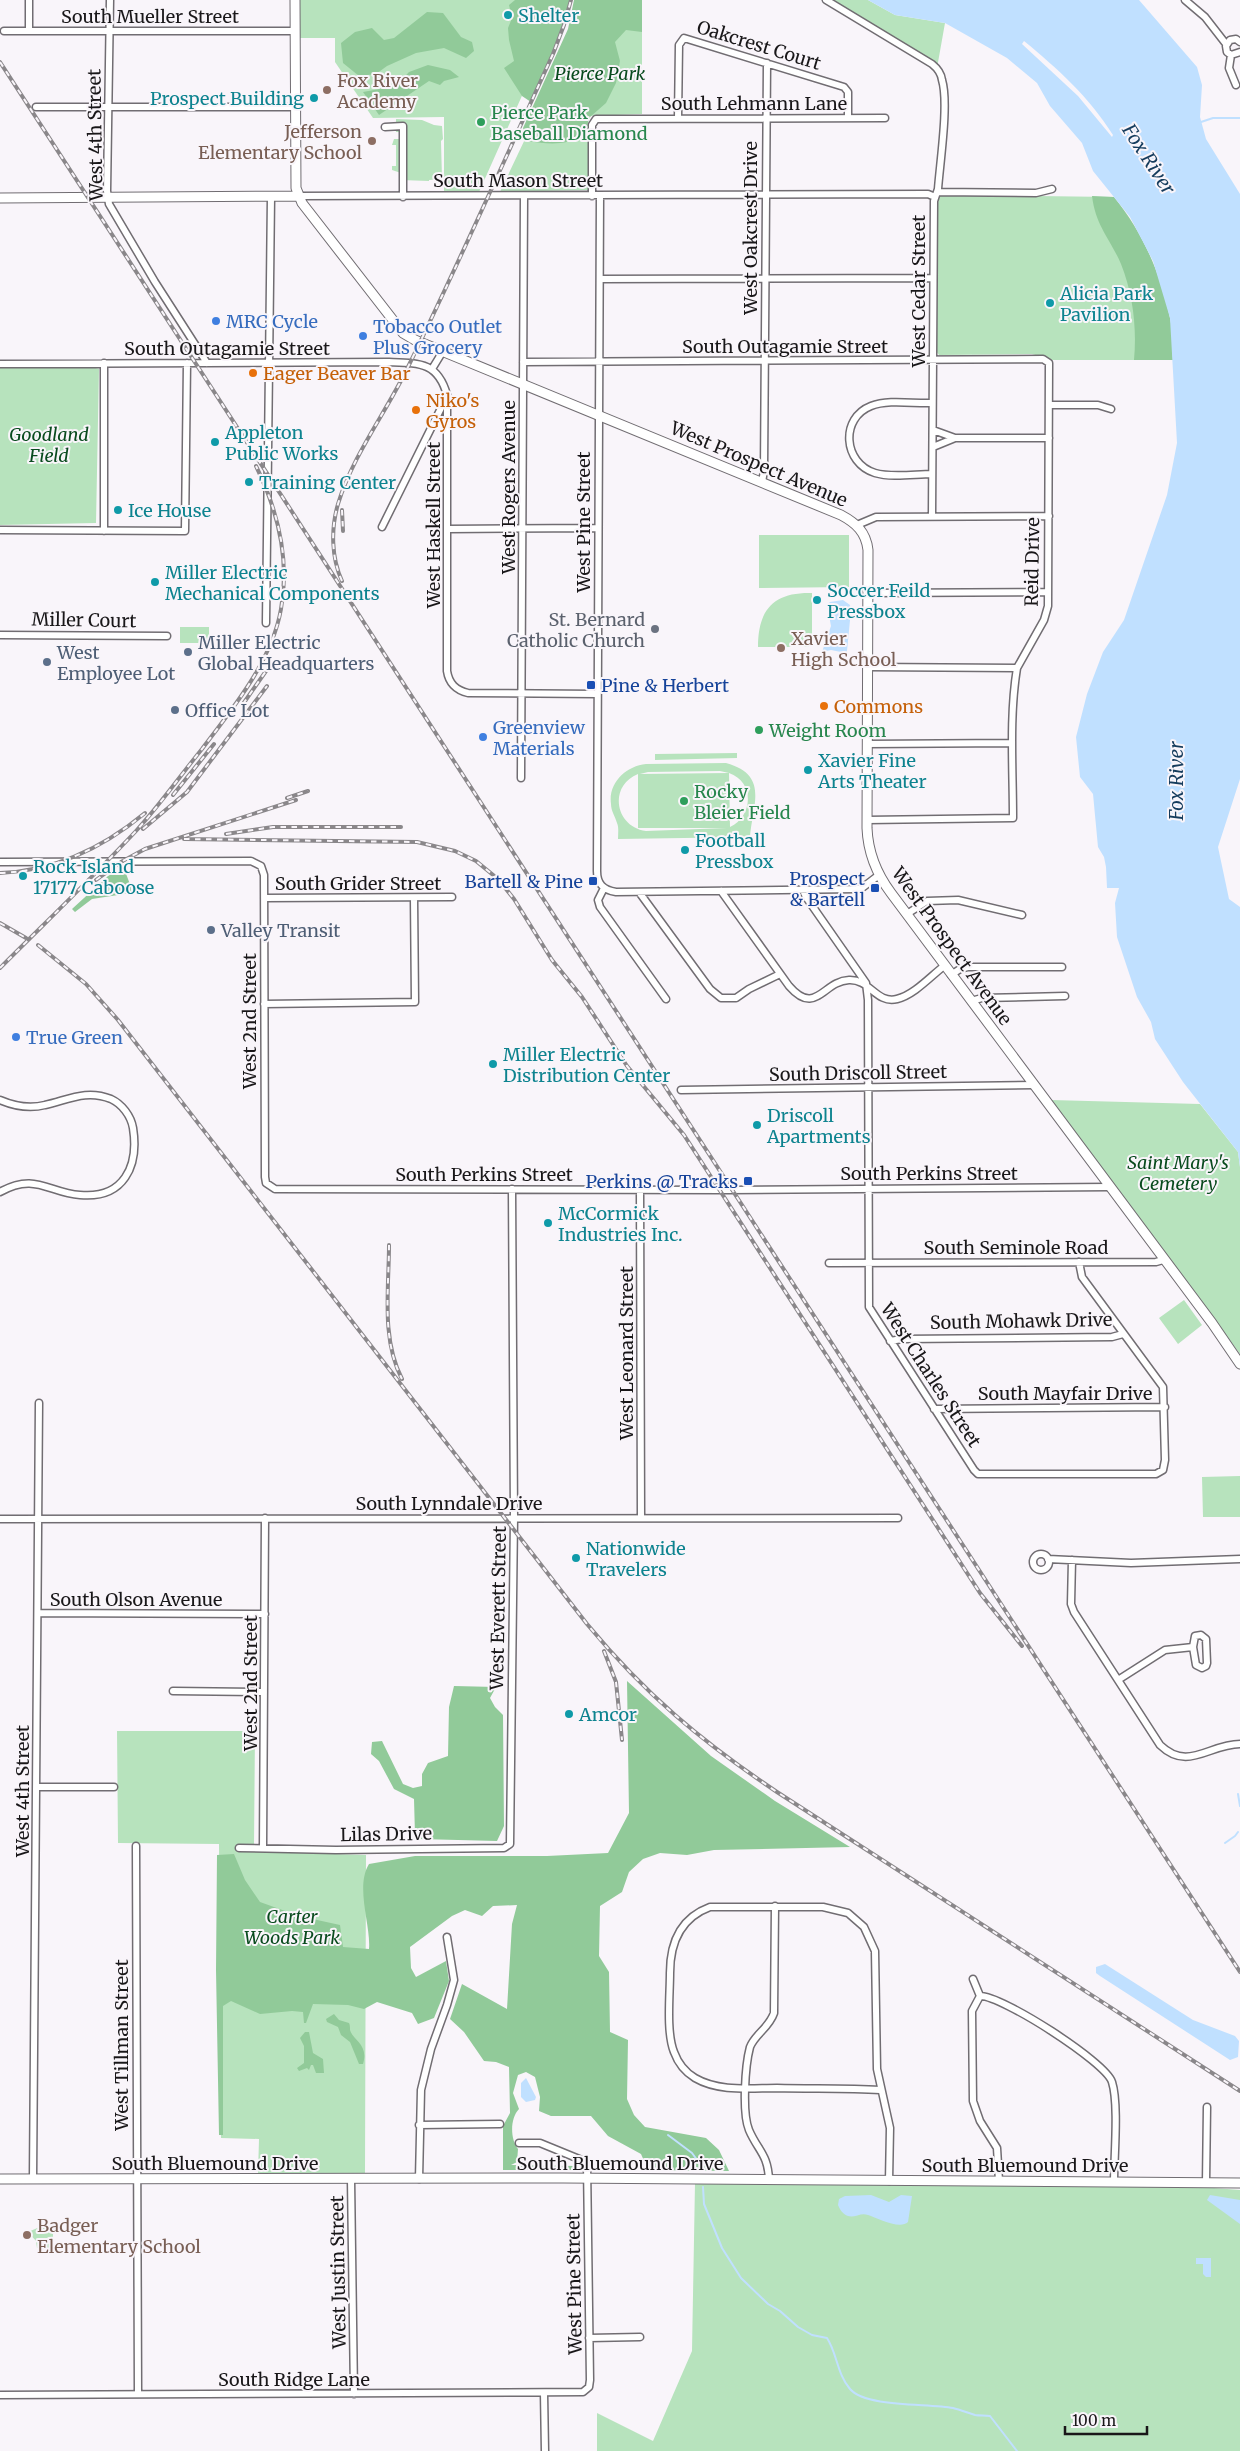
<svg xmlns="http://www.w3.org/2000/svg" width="1240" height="2451" font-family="Merriweather,serif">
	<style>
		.green { fill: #b7e3bd; fill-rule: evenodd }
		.forest { fill: #91ca99 }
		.water { fill: #c0e0ff; fill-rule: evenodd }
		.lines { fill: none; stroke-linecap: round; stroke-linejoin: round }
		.stream { stroke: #c0e0ff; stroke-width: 2 }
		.street-casing { stroke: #716d72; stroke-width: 9 }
		.secondary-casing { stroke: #716d72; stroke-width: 11 }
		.street { stroke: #fff; stroke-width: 6 }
		.secondary { stroke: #fff; stroke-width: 9 }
		.rail-casing { stroke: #8a878a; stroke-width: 4 }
		.rail { stroke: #f9f5fa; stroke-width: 2; stroke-dasharray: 5.5; stroke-linecap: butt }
		.culture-dot { fill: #0f9aa8; stroke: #f9f5fa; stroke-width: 2 }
		.education-dot { fill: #8d6e63; stroke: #f9f5fa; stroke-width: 2 }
		.leisure-dot { fill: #2e9e5b; stroke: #f9f5fa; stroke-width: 2 }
		.shop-dot { fill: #3f7fe0; stroke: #f9f5fa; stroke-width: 2 }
		.food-dot { fill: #e8710a; stroke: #f9f5fa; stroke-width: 2 }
		.worship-dot { fill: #6b7280; stroke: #f9f5fa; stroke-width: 2 }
		.service-dot { fill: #5c6f8a; stroke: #f9f5fa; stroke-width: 2 }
		.transit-dot { fill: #1a4fb4; stroke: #f9f5fa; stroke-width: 2 }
		.labels { text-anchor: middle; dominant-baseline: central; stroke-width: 4; stroke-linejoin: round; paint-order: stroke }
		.culture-label { font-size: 18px; fill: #0d838f; stroke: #f9f5fa; text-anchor: start }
		.street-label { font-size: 18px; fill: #191719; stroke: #f9f5fa }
		.park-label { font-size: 18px; font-style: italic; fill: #094b1e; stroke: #f9f5fa }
		.education-label { font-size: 18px; fill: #785e54; stroke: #f9f5fa; text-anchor: start }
		.leisure-label { font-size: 18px; fill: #27864d; stroke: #f9f5fa; text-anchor: start }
		.shop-label { font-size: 18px; fill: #366cbe; stroke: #f9f5fa; text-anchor: start }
		.food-label { font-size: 18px; fill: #c56008; stroke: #f9f5fa; text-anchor: start }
		.worship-label { font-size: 18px; fill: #5b616d; stroke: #f9f5fa; text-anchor: end }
		.service-label { font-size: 18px; fill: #4e5e75; stroke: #f9f5fa; text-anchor: start }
		.transit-label { font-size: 18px; fill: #164399; stroke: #f9f5fa; text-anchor: end }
		.water-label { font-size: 19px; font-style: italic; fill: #153c5d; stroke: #f9f5fa }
	</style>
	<rect width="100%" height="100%" fill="#f9f5fa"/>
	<path class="green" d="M300 0H560L542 51 479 192H444V117L373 118 335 62V38H300Z
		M642 0V114L590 116 588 121V190L500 192 554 78Z
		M826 0H868L895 15 945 23 937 68Z
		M396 119 422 120 434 125 442 126 443 139 441 141 442 179 429 180V181L401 180V173L392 170V166H396V145H392L394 139H401V132H396Z
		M943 195 1114 197 1173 360H1052L1032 354 939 355 936 351 937 206 940 196Z
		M0 367H92L99 369 96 523 0 525Z
		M759 535H849V587L759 588Z
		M812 593V643L808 647H758C758 609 774 592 812 593Z
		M180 627H209V643H180Z
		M737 753V758L655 760V754Z
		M726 763C770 775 752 806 750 837L618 839C618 834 619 827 617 823 615 816 611 811 611 804 608 783 626 766 646 764ZM720 771 729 773 640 774 648 772ZM729 773C755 782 753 816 730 827ZM638 774V828H727L646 831C615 827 608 786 638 774Z
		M1051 1100 1200 1104 1238 1152 1240 1167V1354Z
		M1184 1300 1202 1325 1178 1344 1159 1318Z
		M1240 1476V1517H1203L1202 1477Z
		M117 1731H255L254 1845H239L238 1851 366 1855 365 2174H258L259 2139 221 2138 219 1844 118 1843Z
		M695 2183 1201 2187 1240 2190V2451H597V2413L653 2441 692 2351Z
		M49 2223 53 2224V2249L37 2248 36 2241 28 2232Z"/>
	<path class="forest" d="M515 0H571L561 35 531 102 522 96 504 68 514 61 509 40 508 28 512 18 509 5Z
		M574 0H642V32L626 30 615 42 620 61 616 83 606 103 590 117 583 136C565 146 547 144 528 141L523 128 568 29Z
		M427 12 443 13 461 37 472 42 474 51 466 58 444 48 416 53 387 66 376 74 359 76 343 63 341 43 355 32 372 28 384 40 394 38Z
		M428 65 450 70 459 77 444 81 440 85 429 81 379 115 363 92 396 86 409 72Z
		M1092 196 1114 197C1142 231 1161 274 1170 318 1173 331 1172 346 1173 360H1134C1137 328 1133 294 1121 264 1110 238 1096 227 1092 196Z
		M117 871H125L131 887V893L92 899 75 912 72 909 108 876Z
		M627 1681 711 1756 775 1801 850 1847 714 1850 687 1855 660 1853 643 1859 629 1872 622 1892 600 1906 599 1956 609 1972 610 2032 628 2040 627 2099 634 2115 645 2127 706 2138 719 2150 729 2171 648 2170 641 2154 608 2136 591 2116H551L539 2111 540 2097 535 2077 526 2072 518 2075 513 2093 519 2109C510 2118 510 2139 518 2149L517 2162 511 2165 577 2166V2170H503V2126L510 2113 509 2067 496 2062 484 2061 464 2032 450 2019 462 1984 507 2009 512 1924 517 1905 493 1906 482 1916 465 1910 452 1916 410 1947 411 1968 416 1977 446 1961 449 1981 434 2018 418 2024 412 2013 377 2002 364 2009 348 2005 313 2004 306 2023H304L303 2012 292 2011 260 2014 231 2001 223 2006V2135H219L216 1970 217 1855 234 1854 245 1880 260 1902 299 1916 340 1925 343 1947 369 1949C371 1925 355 1887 369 1864L415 1856H547L608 1853 629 1813Z
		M454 1686 496 1687 490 1698 495 1707 503 1715 504 1826 497 1841 419 1839 415 1835 414 1799 394 1789 379 1761 371 1754 372 1742 382 1741 403 1784 413 1788 422 1786V1774L428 1763 448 1756 449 1707Z
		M334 2014 339 2020 349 2023C350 2025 350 2027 350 2030 353 2041 369 2044 363 2064H359L350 2042 341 2035 338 2027 327 2022 326 2019Z
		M305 2032H309L313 2053 323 2059 324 2073H316L313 2065H311L309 2070 307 2068 299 2071 297 2068 304 2063V2046L300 2038Z"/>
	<path class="water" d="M868 0H1139L1197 67 1202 85 1200 117 1206 139 1240 194V779L1218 847 1229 899 1240 907V1167L1238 1152 1183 1082 1155 1039 1151 1022 1137 997 1117 937 1115 903 1119 888H1107L1106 867 1104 857 1098 847 1093 794 1080 777 1076 737 1087 694 1103 652 1124 620 1167 495 1177 443 1170 318 1153 261 1130 217 1093 171 1082 143 1050 106 1037 83 1007 58 945 23 895 15ZM1024 41C1057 68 1090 98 1113 135L1112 137 1078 96 1022 44Z
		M843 600 850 605 851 610 847 651 846 653 831 650 822 652 831 626 827 605 830 602Z
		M1105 1964 1193 2020 1235 2036 1239 2041 1238 2057 1230 2060 1100 1976 1096 1973V1967Z
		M526 2078 536 2097 535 2100 526 2102 521 2097V2083Z
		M871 2195 889 2202 901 2195 912 2196 908 2222C900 2230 877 2218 868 2215 861 2212 855 2218 848 2216 843 2214 840 2210 838 2205L839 2199 845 2196Z
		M1210 2195 1240 2200V2224L1207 2200Z
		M1196 2258H1211V2277H1206L1203 2274V2264H1196Z"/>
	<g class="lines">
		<path class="stream" d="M1201 122 1213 118H1240
			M1238 1794 1240 1806
			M1225 1843 1235 1836 1238 1832
			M668 2135 692 2153 703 2168
			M703 2187 704 2204 722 2248 741 2278 768 2304 780 2311 798 2327 812 2335 827 2338C837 2353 837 2374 850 2389 867 2408 929 2403 953 2408 961 2410 968 2413 975 2415 980 2416 985 2415 990 2416L1017 2451"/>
		<defs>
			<path id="street" d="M110 0 107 191 109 204 155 282 207 363
				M826 0 932 64C937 68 941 72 942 80 949 103 940 162 938 189L934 201 932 516
				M1185 0 1205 17 1226 44
				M4 31H295
				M29 31V0
				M1240 42 1236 39 1230 40 1226 46 1227 52 1231 55 1240 52
				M1231 55 1229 68 1236 85
				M36 107H295
				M678 118 679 45 684 38 844 87 848 92V118
				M385 127 403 126V197
				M937 192 1036 193 1052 189
				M299 196 928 194 935 197
				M592 196V125L596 119 885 118
				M600 196 597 871C597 884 603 890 616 892L856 889 862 888 879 875
				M600 279 933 278
				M523 362 1043 359 1049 363 1048 606 1044 620 1017 668C1009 717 1013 768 1013 818L867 820
				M0 364 389 362C419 363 438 362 447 395V671C449 684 456 690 468 693L597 694
				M432 369 443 351
				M1049 405H1098L1111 409
				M933 430 955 438
				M933 447 955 438H1049
				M932 474C915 474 892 478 875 473 843 463 840 418 871 406 889 399 914 404 932 403
				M762 482 764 471 767 63
				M857 525 876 517 1049 516
				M382 527 447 396
				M448 529 598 528
				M0 530 185 531 187 363
				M104 531V363
				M868 593 1048 592
				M266 623 271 197
				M0 635 167 636
				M867 667 1017 668
				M867 744 1012 743
				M521 778 524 197
				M0 862 251 861 261 866 264 875 265 1177 266 1183 275 1189 728 1190 1110 1187
				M604 888 598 900 600 907 666 999
				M803 890 806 897 866 983 868 1000 869 1307 974 1470 978 1474H1156L1163 1470 1165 1460 1163 1387 1082 1277 1079 1262
				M721 891 789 986C816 1017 823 981 849 980 870 979 876 1004 897 999 914 995 931 976 944 966
				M639 892 710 989 721 998H736L749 989 780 974
				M264 898 452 897
				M907 914 927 901 958 900 1022 915
				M951 975 960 969 968 967H1062
				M971 1001 982 998 1065 996
				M264 1004 415 1002 414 898
				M681 1090 1035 1085
				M0 1100C14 1106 29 1109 45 1105 68 1100 86 1089 111 1099 122 1104 131 1116 133 1128 139 1166 124 1199 80 1195 49 1193 35 1172 0 1192
				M640 1188 641 1518
				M829 1263 1156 1262 1163 1260
				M890 1341 902 1339 1112 1337 1123 1334
				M934 1409 1165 1407
				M0 1519 898 1518
				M1033 1562a8 8 0 1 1 16 0a8 8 0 1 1-16 0Z
				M1048 1559 1131 1563 1240 1559
				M1072 1560 1071 1604 1074 1612 1160 1745C1188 1772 1209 1744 1240 1744
				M38 1613 265 1614
				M1201 1635 1206 1639 1207 1663 1206 1666 1202 1668 1196 1665 1193 1647 1195 1636Z
				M1118 1680 1165 1650 1193 1647
				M173 1691 264 1692
				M37 1787H114
				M136 1846 138 2394
				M239 1848 336 1850 504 1848 510 1844 514 1518 512 1189
				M263 1848 265 1518
				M973 1979 980 1996
				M880 2090C846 2088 811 2089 777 2088 750 2088 719 2092 695 2078 685 2072 678 2063 674 2052 666 2032 670 1995 670 1973 670 1943 680 1918 710 1907H823L848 1913 864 1927 875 1951 877 2069 890 2128 889 2181
				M419 2125 500 2124
				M33 2179 39 1403
				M351 2179 354 2394
				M419 2179 421 2090 431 2049 447 2005 454 1980 447 1937
				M769 2180C768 2154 758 2151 749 2130 742 2113 745 2066 750 2047 755 2034 769 2028 774 2013L775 1906
				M999 2181 997 2148 980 2121 973 2101 972 2011 980 1996C1001 1995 1106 2062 1112 2082 1119 2104 1114 2157 1114 2182
				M1206 2183 1207 2107
				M589 2338 640 2337
				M544 2393 545 2451
				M0 2395 583 2392 589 2387 590 2380 587 2164 584 2161 540 2143H519"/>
			<path id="secondary" d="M295 0 296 188 302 203 403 333 415 340 841 515C856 523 866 532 868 550L867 828C868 853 876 873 891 893L1212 1323 1240 1364
				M0 198 299 196
				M0 2179 563 2178 1240 2183"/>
		</defs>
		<use href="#street" class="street-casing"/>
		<use href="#secondary" class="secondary-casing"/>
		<use href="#street" class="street"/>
		<use href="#secondary" class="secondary"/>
		<defs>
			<path id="rail" d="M0 62 1240 1972
				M342 510 343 531
				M342 581C331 557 331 528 338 504 353 455 385 414 407 369 458 265 505 159 553 54L564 25 571 0
				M243 704 266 671
				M173 795 214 744
				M287 798 308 791
				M143 829 187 792 267 686
				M226 834 273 827H401
				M184 839 417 842 455 851 476 861 498 879 514 899 552 960 582 997 627 1066 684 1135 980 1593 1022 1646
				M0 873C55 871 104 847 145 813
				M96 880 121 862 145 849 296 800
				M0 923 26 938
				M38 945 86 984 118 1020 587 1624C646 1695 701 1741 777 1792L1240 2091
				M0 968C45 923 92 878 136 831 159 806 180 776 202 749 233 708 272 661 281 609 290 559 278 511 256 466
				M389 1245C389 1288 381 1339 402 1379
				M604 1651 616 1682 622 1740"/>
		</defs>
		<use href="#rail" class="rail-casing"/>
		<use href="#rail" class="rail"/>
	</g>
	<g class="culture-dot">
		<circle cx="508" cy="15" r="5"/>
		<circle cx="314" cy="98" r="5"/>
		<circle cx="1050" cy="303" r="5"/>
		<circle cx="215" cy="442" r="5"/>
		<circle cx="249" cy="482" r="5"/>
		<circle cx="118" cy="510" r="5"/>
		<circle cx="155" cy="582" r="5"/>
		<circle cx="817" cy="600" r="5"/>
		<circle cx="808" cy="770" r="5"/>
		<circle cx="685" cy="850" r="5"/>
		<circle cx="23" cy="876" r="5"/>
		<circle cx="493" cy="1064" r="5"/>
		<circle cx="757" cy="1125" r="5"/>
		<circle cx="548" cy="1223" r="5"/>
		<circle cx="576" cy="1558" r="5"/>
		<circle cx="569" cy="1714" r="5"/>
	</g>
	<g class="education-dot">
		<circle cx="327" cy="90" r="5"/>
		<circle cx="372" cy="141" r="5"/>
		<circle cx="781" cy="648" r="5"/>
		<circle cx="27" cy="2235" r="5"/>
	</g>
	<g class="leisure-dot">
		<circle cx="481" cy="122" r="5"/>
		<circle cx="759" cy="730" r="5"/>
		<circle cx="684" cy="801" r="5"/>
	</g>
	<g class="shop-dot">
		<circle cx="216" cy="321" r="5"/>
		<circle cx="363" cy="336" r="5"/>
		<circle cx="483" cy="737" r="5"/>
		<circle cx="16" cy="1037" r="5"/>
	</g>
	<g class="food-dot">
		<circle cx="253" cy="373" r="5"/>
		<circle cx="416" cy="410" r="5"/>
		<circle cx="824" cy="706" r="5"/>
	</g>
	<circle class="worship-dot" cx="655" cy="629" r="5"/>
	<g class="service-dot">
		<circle cx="188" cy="652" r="5"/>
		<circle cx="47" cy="662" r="5"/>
		<circle cx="175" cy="710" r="5"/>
		<circle cx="211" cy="930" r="5"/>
	</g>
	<g class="transit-dot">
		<rect x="586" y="680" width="10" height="10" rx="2.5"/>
		<rect x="588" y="876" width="10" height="10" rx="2.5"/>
		<rect x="870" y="883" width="10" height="10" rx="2.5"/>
		<rect x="743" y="1176" width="10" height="10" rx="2.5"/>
	</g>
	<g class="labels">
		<g class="culture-label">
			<text x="518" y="15">Shelter</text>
			<text x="304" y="98" text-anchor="end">Prospect Building</text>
			<text x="1060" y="293">Alicia Park<tspan x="1060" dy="21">Pavilion</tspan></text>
			<text x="225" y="432">Appleton<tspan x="225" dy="21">Public Works</tspan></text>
			<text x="259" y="482">Training Center</text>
			<text x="128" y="510">Ice House</text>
			<text x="165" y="572">Miller Electric<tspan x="165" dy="21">Mechanical Components</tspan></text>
			<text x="827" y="590">Soccer Feild<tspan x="827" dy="21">Pressbox</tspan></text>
			<text x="818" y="760">Xavier Fine<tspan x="818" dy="21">Arts Theater</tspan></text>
			<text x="695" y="840">Football<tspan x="695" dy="21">Pressbox</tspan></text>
			<text x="33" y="866">Rock Island<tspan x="33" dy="21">17177 Caboose</tspan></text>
			<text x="503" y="1054">Miller Electric<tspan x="503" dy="21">Distribution Center</tspan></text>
			<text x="767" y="1115">Driscoll<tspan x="767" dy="21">Apartments</tspan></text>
			<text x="558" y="1213">McCormick<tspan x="558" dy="21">Industries Inc.</tspan></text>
			<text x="586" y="1548">Nationwide<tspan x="586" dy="21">Travelers</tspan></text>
			<text x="579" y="1714">Amcor</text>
		</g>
		<g class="street-label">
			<text x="150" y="16">South Mueller Street</text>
			<text transform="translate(759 45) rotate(17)">Oakcrest Court</text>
			<text x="754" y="103">South Lehmann Lane</text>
			<text transform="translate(95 135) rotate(-91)">West 4th Street</text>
			<text x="518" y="180">South Mason Street</text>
			<text transform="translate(750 228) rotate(-90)">West Oakcrest Drive</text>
			<text transform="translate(918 291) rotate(-90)">West Cedar Street</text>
			<text x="785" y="346">South Outagamie Street</text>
			<text x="227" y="348">South Outagamie Street</text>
			<text transform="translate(759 464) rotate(23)">West Prospect Avenue</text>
			<text transform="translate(508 487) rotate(-90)">West Rogers Avenue</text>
			<text transform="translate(583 522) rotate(-90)">West Pine Street</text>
			<text transform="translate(433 525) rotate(-90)">West Haskell Street</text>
			<text transform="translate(1032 562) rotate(-89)">Reid Drive</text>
			<text transform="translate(84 620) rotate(1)">Miller Court</text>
			<text x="358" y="883">South Grider Street</text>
			<text transform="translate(952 946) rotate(54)">West Prospect Avenue</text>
			<text transform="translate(249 1021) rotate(-90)">West 2nd Street</text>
			<text transform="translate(858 1073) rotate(-1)">South Driscoll Street</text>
			<text x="929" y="1173">South Perkins Street</text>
			<text x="484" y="1174">South Perkins Street</text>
			<text x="1016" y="1247">South Seminole Road</text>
			<text transform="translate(1021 1321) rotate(-1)">South Mohawk Drive</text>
			<text transform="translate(626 1353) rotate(-90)">West Leonard Street</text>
			<text transform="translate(931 1375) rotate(57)">West Charles Street</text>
			<text x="1065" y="1393">South Mayfair Drive</text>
			<text x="449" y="1503">South Lynndale Drive</text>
			<text x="136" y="1599">South Olson Avenue</text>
			<text transform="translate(498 1608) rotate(-89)">West Everett Street</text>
			<text transform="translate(250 1683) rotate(-90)">West 2nd Street</text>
			<text transform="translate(22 1791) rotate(-90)">West 4th Street</text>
			<text transform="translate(386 1834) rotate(-1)">Lilas Drive</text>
			<text transform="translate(121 2045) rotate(-90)">West Tillman Street</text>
			<text x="215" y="2163">South Bluemound Drive</text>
			<text x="620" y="2163">South Bluemound Drive</text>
			<text x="1025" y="2165">South Bluemound Drive</text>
			<text transform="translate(338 2272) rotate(-91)">West Justin Street</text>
			<text transform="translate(574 2284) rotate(-91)">West Pine Street</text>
			<text x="294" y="2379">South Ridge Lane</text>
		</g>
		<g class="park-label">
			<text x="600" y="73">Pierce Park</text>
			<text x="49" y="434">Goodland<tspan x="49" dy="21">Field</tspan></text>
			<text x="1178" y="1162">Saint Mary's<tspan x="1178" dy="21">Cemetery</tspan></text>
			<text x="292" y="1916">Carter<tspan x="292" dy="21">Woods Park</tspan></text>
		</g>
		<g class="education-label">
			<text x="337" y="80">Fox River<tspan x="337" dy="21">Academy</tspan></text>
			<text x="362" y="131" text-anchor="end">Jefferson<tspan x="362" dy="21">Elementary School</tspan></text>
			<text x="791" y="638">Xavier<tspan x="791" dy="21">High School</tspan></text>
			<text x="37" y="2225">Badger<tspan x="37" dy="21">Elementary School</tspan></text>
		</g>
		<g class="leisure-label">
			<text x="491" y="112">Pierce Park<tspan x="491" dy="21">Baseball Diamond</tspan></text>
			<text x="769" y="730">Weight Room</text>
			<text x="694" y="791">Rocky<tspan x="694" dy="21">Bleier Field</tspan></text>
		</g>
		<g class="shop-label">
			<text x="226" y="321">MRC Cycle</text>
			<text x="373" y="326">Tobacco Outlet<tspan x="373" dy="21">Plus Grocery</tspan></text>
			<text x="493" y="727">Greenview<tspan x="493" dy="21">Materials</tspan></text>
			<text x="26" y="1037">True Green</text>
		</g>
		<g class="food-label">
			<text x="263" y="373">Eager Beaver Bar</text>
			<text x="426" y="400">Niko's<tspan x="426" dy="21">Gyros</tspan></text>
			<text x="834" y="706">Commons</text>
		</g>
		<g class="worship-label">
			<text x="645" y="619">St. Bernard<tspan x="645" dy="21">Catholic Church</tspan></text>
		</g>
		<g class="service-label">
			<text x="198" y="642">Miller Electric<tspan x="198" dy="21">Global Headquarters</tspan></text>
			<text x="57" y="652">West<tspan x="57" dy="21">Employee Lot</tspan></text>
			<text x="185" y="710">Office Lot</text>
			<text x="221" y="930">Valley Transit</text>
		</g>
		<g class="transit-label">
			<text x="601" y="685" text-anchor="start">Pine &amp; Herbert</text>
			<text x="865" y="878">Prospect<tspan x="865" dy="21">&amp; Bartell</tspan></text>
			<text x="583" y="881">Bartell &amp; Pine</text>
			<text x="738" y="1181">Perkins @ Tracks</text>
		</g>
		<g class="water-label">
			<text transform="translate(1149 159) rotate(57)">Fox River</text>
			<text transform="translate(1176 781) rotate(-90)">Fox River</text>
		</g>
	</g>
	<path d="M1065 2426v8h82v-8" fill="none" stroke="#191719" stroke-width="2.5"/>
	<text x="1072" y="2426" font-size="15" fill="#191719" stroke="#f9f5fa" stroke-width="4" paint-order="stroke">100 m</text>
</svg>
